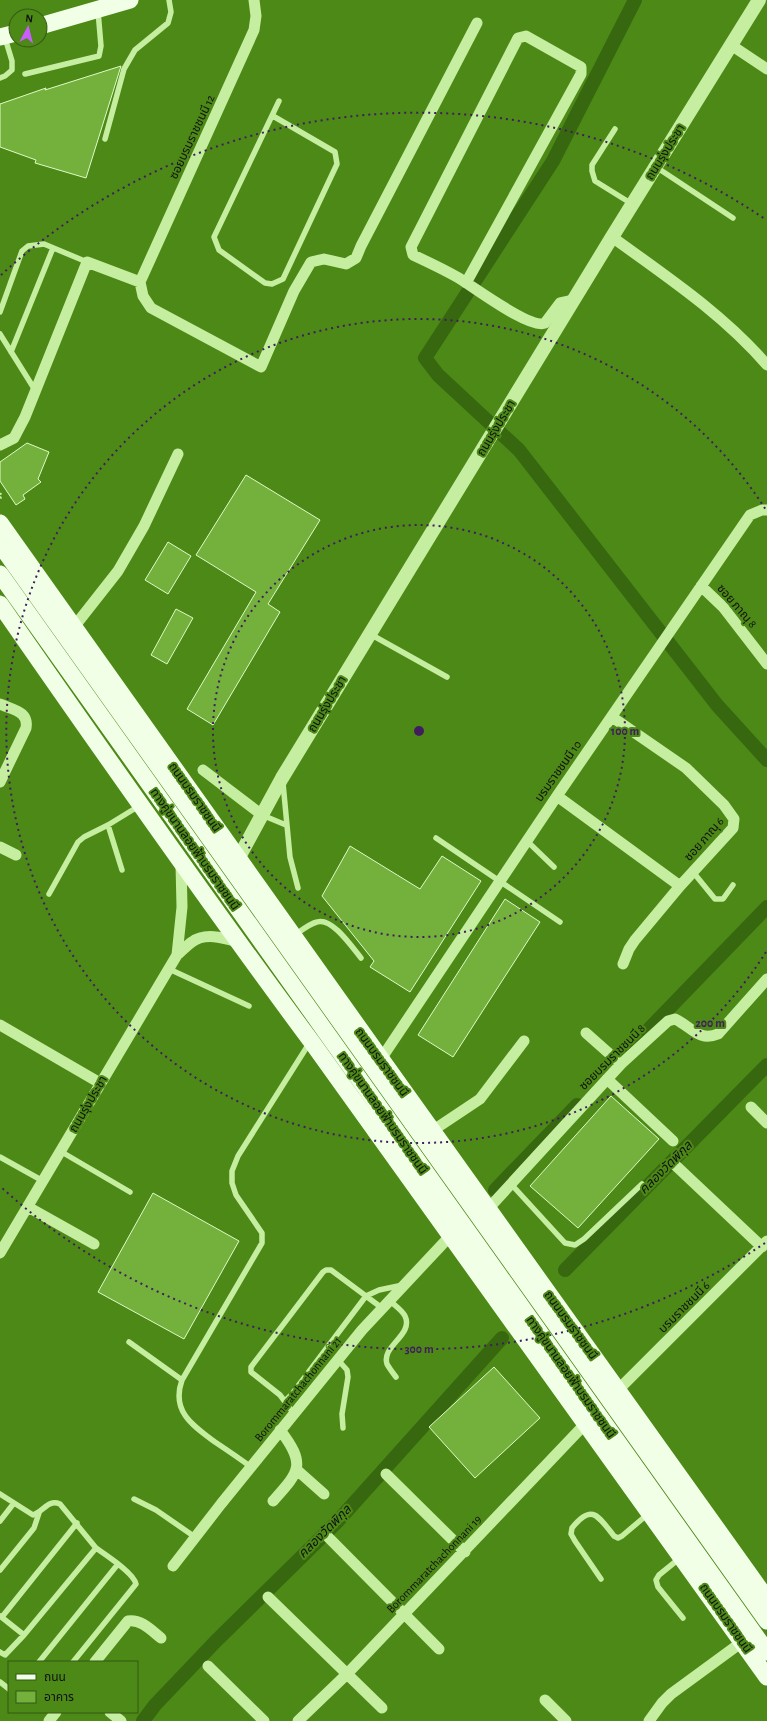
<svg xmlns="http://www.w3.org/2000/svg" width="767" height="1721" font-family="'Alegreya Sans','Noto Sans Thai',sans-serif">
	<style>
		.lines { fill: none; stroke-linecap: round; stroke-linejoin: round }
		.canal { stroke: #37670f; stroke-width: 14 }
		.building { fill: #74b13c; stroke: #dffac6 }
		.path { stroke: #c5eea0; stroke-width: 2.5; stroke-dasharray: 2 3; stroke-linecap: butt }
		.service { stroke: #c5eea0; stroke-width: 5.5 }
		.minor { stroke: #c5eea0; stroke-width: 11 }
		.tertiary { stroke: #c5eea0; stroke-width: 14 }
		.primary { stroke: #f1ffe7; stroke-width: 17 }
		.ring { fill: none; stroke: #411d5f; stroke-width: 2; stroke-dasharray: 2 4 }
		.labels { text-anchor: middle; dominant-baseline: central; stroke-width: 4; stroke-linejoin: round; paint-order: stroke }
		.street-label { font-size: 12px; fill: #111; stroke: #4d8917 }
		.water-label { font-size: 13px; font-style: italic; fill: #111; stroke: #4d8917 }
		.centre { fill: #411d5f; stroke: #4d8917; stroke-width: 2 }
		.ring-label { font-size: 12px; text-anchor: middle; font-weight: bold; fill: #411d5f; stroke: #4d8917; stroke-width: 4; stroke-linejoin: round; paint-order: stroke }
	</style>
	<rect width="100%" height="100%" fill="#4d8917"/>
	<g class="lines">
		<path class="canal" d="M635 0 553 161 425 358 438 375 519 450 717 705 767 760
			M621 1058 767 907
			M495 1190 577 1105
			M565 1270 767 1065
			M143 1721 155 1705 215 1642 337 1522 502 1338"/>
	</g>
	<path class="building" d="M121 66 86 178 35 163 36 160 0 147V104L46 88 45 90Z
		M27 443 49 452 38 479 41 482 23 495 25 499 16 505 0 481V462Z
		M246 475 320 520 268 604 280 612 213 725 187 709 256 592 196 555Z
		M168 542 191 556 168 594 145 580Z
		M176 609 193 618 167 664 151 655Z
		M350 846 420 889 442 856 481 881 410 992 370 967 374 961 322 896Z
		M505 899 540 922 453 1057 418 1035Z
		M611 1096 659 1139 578 1228 530 1186Z
		M153 1193 239 1241 184 1339 98 1292Z
		M494 1367 540 1418 475 1478 429 1427Z"/>
	<g class="lines">
		<path class="path" d="M0 493 2 497 0 498"/>
		<path class="service" d="M25 74 99 56 101 46 98 11
			M0 78 5 76 12 70V61L5 38
			M273 116 335 152 337 164 283 279 272 284 265 283 219 250 214 237 279 101
			M615 129 592 165V171L595 181 632 204
			M105 139 124 69 135 50 168 23 171 12 169 0
			M656 167 733 218
			M0 312 22 251 28 246 44 244 87 262
			M0 334 35 390
			M11 352 53 248
			M370 634 447 677
			M283 783 290 857 298 888
			M262 815 286 825
			M108 825 122 870
			M436 838 560 922
			M527 841 554 867
			M693 872 715 899H723L733 885
			M49 894 78 842 84 837 108 825 139 806
			M295 935C302 930 309 924 317 922 332 917 352 947 361 958
			M169 969 249 1006
			M60 1151 130 1192
			M0 1157 43 1181
			M511 1184 565 1243 575 1245 584 1239 642 1184
			M389 1300C394 1305 402 1310 405 1316 414 1335 381 1346 387 1364 389 1368 393 1373 396 1377
			M129 1342 182 1380
			M338 1360 347 1370 348 1377 342 1414 343 1428
			M285 1401 292 1394 366 1296 379 1290 403 1285
			M294 1414 280 1395 251 1372V1367L323 1272 326 1270H331L382 1308
			M251 1467C239 1458 227 1450 215 1442 192 1425 171 1411 182 1380L262 1243V1233L236 1195 232 1183V1171L238 1156 310 1042
			M0 1494 33 1515C44 1511 48 1499 60 1504L96 1548
			M134 1499 156 1510 195 1537
			M0 1521 14 1503
			M680 1558 659 1575 656 1580 658 1587 683 1618
			M0 1570 34 1528 39 1513
			M601 1579 575 1541 571 1534 572 1528C592 1503 598 1516 614 1536L618 1538 622 1536 648 1514
			M0 1616 24 1635
			M2 1617 77 1523
			M0 1652 5 1655 24 1635 96 1548C106 1555 134 1573 136 1584L73 1662
			M39 1662 118 1564
			M0 1682 9 1689"/>
		<path class="minor" d="M731 45 767 69
			M612 237C666 276 723 314 767 365
			M140 282 254 30 256 16 254 0
			M466 283 581 74V67L526 36 518 38 411 247 413 255C428 262 443 269 457 277 473 286 530 330 545 323L560 303 574 300
			M0 445 14 438 25 417 87 262 140 282 143 296 151 308 261 367 294 291 311 262 324 259 346 264 356 258 361 246 477 23
			M701 586 723 607 767 664
			M74 627 118 571 144 526 178 454
			M0 704C13 710 29 711 26 728L0 782
			M612 717 686 768 724 805 734 819 733 828 680 886 635 940 629 949 623 964
			M203 770 262 815
			M557 796 680 886
			M0 847 16 855
			M177 955 182 907 181 864
			M0 1025 100 1083
			M586 1033 621 1064
			M381 1059 557 796 750 515 762 510H767
			M607 1079 673 1141
			M751 1107 767 1123
			M432 1131 480 1099 524 1041
			M673 1163 762 1247
			M28 1207 94 1244
			M488 1209 621 1064 668 1021 675 1019C692 1027 699 1042 718 1034L767 979
			M0 1253 177 955C182 951 187 945 192 942 205 932 224 938 238 942
			M618 1390 767 1241
			M297 1470 324 1494
			M386 1474 465 1552
			M273 1501C299 1472 307 1465 280 1430
			M328 1537 439 1649
			M173 1566 221 1504 362 1330 451 1235
			M268 1597 382 1708
			M95 1662 128 1621C141 1619 151 1630 161 1638
			M208 1666 264 1721
			M545 1700 566 1721
			M110 1712 121 1721
			M49 1721 56 1712
			M298 1721 347 1674 586 1423
			M649 1721 662 1703 671 1694 742 1642"/>
		<path class="tertiary" d="M238 859 282 778 612 237 759 0"/>
		<path class="primary" d="M40 26 130 0
			M0 37 16 33
			M0 523 381 1059 767 1599
			M0 544 767 1621
			M0 574 767 1652
			M0 604C102 751 204 897 311 1041L767 1677"/>
	</g>
	<g class="ring">
		<circle cx="419" cy="731" r="206"/>
		<path d="M766 952A412 412 0 1 1 766 510"/>
		<path d="M765 1243A618 618 0 0 1 1 1187M1 275A618 618 0 0 1 765 219"/>
	</g>
	<g class="labels">
		<g class="street-label">
			<text transform="translate(192 137) rotate(-65)">ซอยบรมราชชนนี 12</text>
			<text transform="translate(665 152) rotate(-58)">ถนนรุ่งประชา</text>
			<text transform="translate(496 428) rotate(-59)">ถนนรุ่งประชา</text>
			<text transform="translate(737 606) rotate(49)">ซอย ภาณุ 8</text>
			<text transform="translate(327 704) rotate(-59)">ถนนรุ่งประชา</text>
			<text transform="translate(558 771) rotate(-55)">บรมราชชนนี 10</text>
			<text transform="translate(195 797) rotate(55)">ถนนบรมราชชนนี</text>
			<text transform="translate(704 839) rotate(-49)">ซอย ภาณุ 6</text>
			<text transform="translate(195 849) rotate(55)">ทางคู่ขนานลอยฟ้าบรมราชชนนี</text>
			<text transform="translate(612 1057) rotate(-45)">ซอยบรมราชชนนี 8</text>
			<text transform="translate(382 1062) rotate(54)">ถนนบรมราชชนนี</text>
			<text transform="translate(88 1104) rotate(-60)">ถนนรุ่งประชา</text>
			<text transform="translate(383 1113) rotate(55)">ทางคู่ขนานลอยฟ้าบรมราชชนนี</text>
			<text transform="translate(684 1307) rotate(-45)">บรมราชชนนี 6</text>
			<text transform="translate(571 1325) rotate(54)">ถนนบรมราชชนนี</text>
			<text transform="translate(571 1377) rotate(55)">ทางคู่ขนานลอยฟ้าบรมราชชนนี</text>
			<text transform="translate(298 1389) rotate(-51)">Borommaratchachonnani 21</text>
			<text transform="translate(434 1564) rotate(-46)">Borommaratchachonnani 19</text>
			<text transform="translate(726 1618) rotate(55)">ถนนบรมราชชนนี</text>
		</g>
		<g class="water-label">
			<text transform="translate(666 1168) rotate(-45)">คลองวัดพิกุล</text>
			<text transform="translate(325 1532) rotate(-45)">คลองวัดพิกุล</text>
		</g>
	</g>
	<circle cx="419" cy="731" r="6" class="centre"/>
	<g class="ring-label">
		<text x="625" y="735">100 m</text>
		<text x="710" y="1027">200 m</text>
		<text x="419" y="1353">300 m</text>
	</g>
	<rect x="8" y="1661" width="130" height="52" fill="#4d8917" stroke="#355915"/>
	<rect x="16" y="1674" width="20" height="6" fill="#f1ffe7" stroke="#355915"/>
	<text x="44" y="1681" font-size="12" fill="#111111">ถนน</text>
	<rect x="16" y="1691" width="20" height="12" fill="#74b13c" stroke="#355915"/>
	<text x="44" y="1701" font-size="12" fill="#111111">อาคาร</text>
	<g transform="translate(28 28) rotate(7)"><circle r="19" fill="#4d8917" stroke="#355915"/>
	<path d="M0-3L7 15L0 10L-7 15Z" fill="#cb5dff"/>
	<text y="-6" font-size="11" font-weight="bold" text-anchor="middle" fill="#111111">N</text>
	</g>
</svg>
